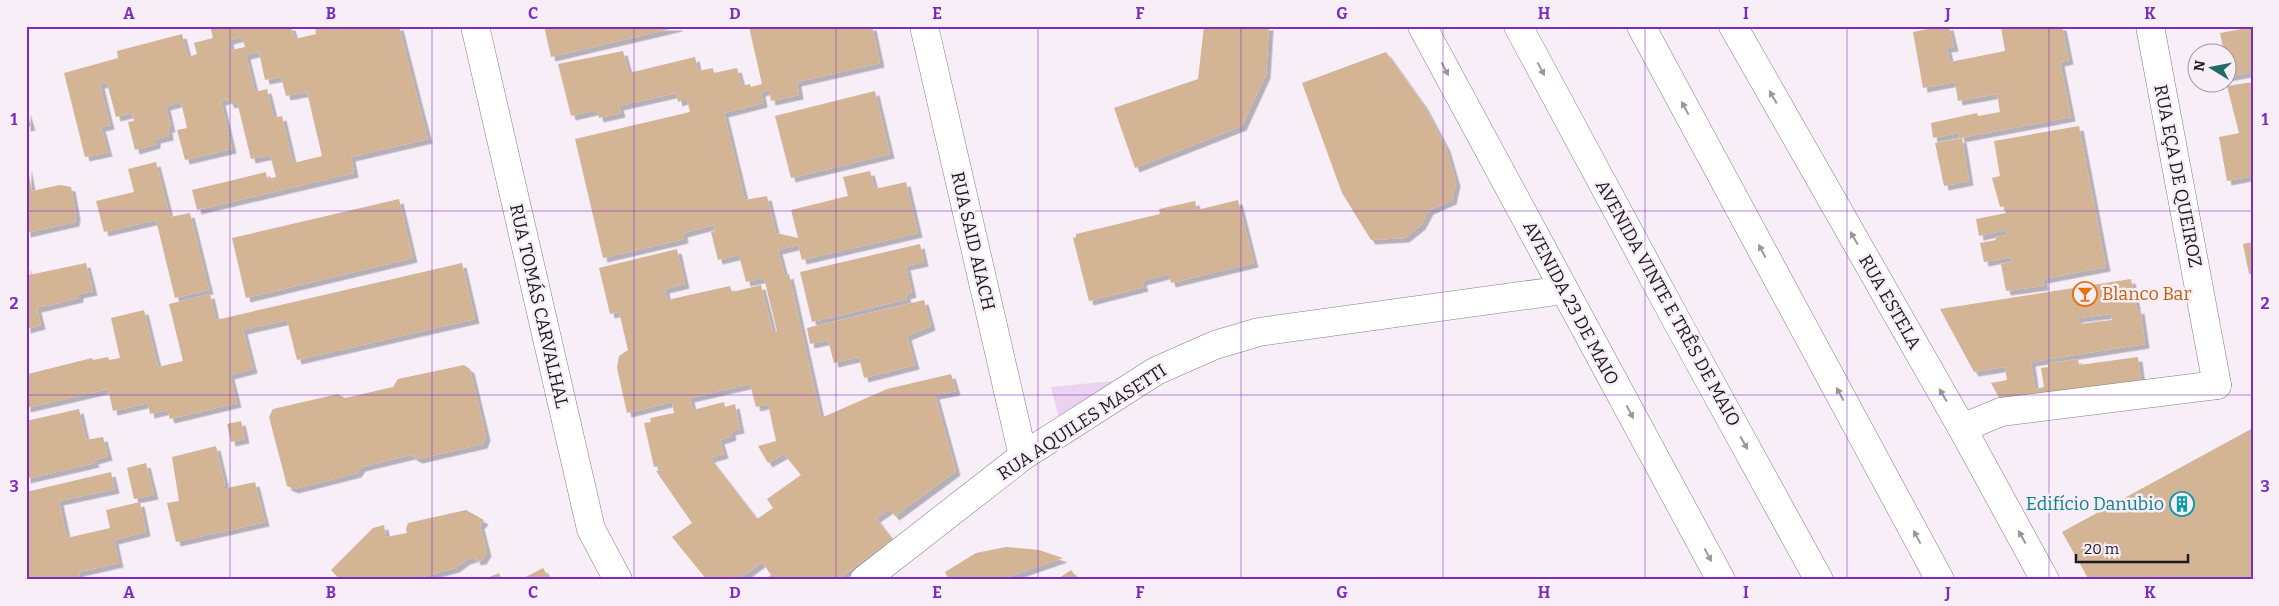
<svg xmlns="http://www.w3.org/2000/svg" width="2279" height="606" font-family="Bitter,serif">
	<style>
		.green { fill: #ecd2f1 }
		.building { fill: #d3b494; fill-rule: evenodd; filter: url(#shadow) }
		.lines { fill: none; stroke-linecap: round; stroke-linejoin: round }
		.pedestrian-casing { stroke: #847c85; stroke-width: 29 }
		.minor-casing { stroke: #847c85; stroke-width: 29 }
		.trunk-casing { stroke: #847c85; stroke-width: 29 }
		.pedestrian { stroke: #fff; stroke-width: 28 }
		.minor { stroke: #fff; stroke-width: 28 }
		.trunk { stroke: #fff; stroke-width: 28 }
		.oneway { fill: #999899 }
		.grid { fill: none; stroke: #7b2cbf; stroke-width: 1; stroke-opacity: 0.55 }
		.labels { text-anchor: middle; dominant-baseline: central; stroke-width: 5; stroke-linejoin: round; paint-order: stroke }
		.street-label { font-size: 18px; fill: #1c191d; stroke: #f7eef8 }
		.food-label { font-size: 18px; fill: #c56008; stroke: #f7eef8; text-anchor: start }
		.culture-label { font-size: 18px; fill: #0d838f; stroke: #f7eef8; text-anchor: end }
		.neatline { fill: none; stroke: #7b2cbf; stroke-width: 2 }
		.grid-label { font-size: 16px; text-anchor: middle; font-weight: bold; fill: #7b2cbf }
	</style>
	<defs>
		<filter id="shadow"><feDropShadow dx="4.5" dy="4.5" stdDeviation="0" flood-color="#0004"/></filter>
	</defs>
	<rect width="100%" height="100%" fill="#f7eef8"/>
	<path class="green" d="M1113 381 1060 423 1051 387Z"/>
	<path class="building" d="M210 26H291L295 39 316 34 315 26H399L428 139 351 157 354 173 197 210 192 190 266 172 267 179 276 177 270 155 251 159 237 102 230 104 228 99 221 101 232 149 185 160 177 130 187 128 181 102 166 106 171 128H168L169 136 156 139V144L135 150 128 122 134 121 132 113 116 117 107 83 100 84 110 125 101 127 108 152 85 157 64 73 118 58 117 51 182 34 188 57 197 54 194 43 213 38ZM242 37 245 47 231 50 229 40ZM259 52 265 80 281 77 286 96 307 92 322 156 293 163 282 116 274 118 267 89 255 92 246 55Z
		M544 26H678V27L551 57Z
		M872 26 880 63 797 82 799 95 771 101 769 90 761 92 763 103 724 113 745 200 767 196 776 233 798 238 791 210 848 196 843 177 870 171 875 189 906 182 918 233 802 260 798 245 778 250 785 276 789 274 821 418 887 389 951 374 956 391 935 395 956 471 895 516 889 509 876 518 892 539 837 580H764L771 575 762 562 743 576 746 580H707L672 537 692 523 656 471 661 470 660 466 654 467 644 423 651 422 650 418 674 413 672 402 627 413 617 368 619 356 628 350 619 312 610 314 599 268 677 249 685 284 665 289 667 300 730 286 732 292 761 285 773 332 777 331 764 278 746 282 739 255 718 260 711 232 715 231 714 225 683 233 684 239 603 258 575 139 690 112 687 99 678 102 676 93 619 106 621 113 599 118 597 110 571 116 558 64 623 51 629 73 695 57 698 71 713 68 714 73 737 68 742 86 750 84 751 87 762 84 749 27ZM750 384 756 407 768 404 776 441 758 446 768 463 784 454 801 475 767 499 773 508 757 519 710 458 724 454 720 440 732 436 731 431 740 429 735 404 725 407 724 402 693 410 690 398Z
		M1204 26H1269L1266 74 1242 126 1135 168 1114 108 1198 79Z
		M1943 26H1949L1954 47 1947 48 1950 62 2005 51 2001 27 2062 26 2069 60 2060 62 2071 117 1960 138 1959 133 1933 138 1931 123 1977 113 1978 116 2000 112 1997 94 1958 101 1955 82 1923 88 1913 32Z
		M2253 27V72L2226 77V52H2224L2220 33Z
		M1386 52 1423 104 1446 147 1456 182 1452 200 1429 210 1421 225 1405 238 1371 240 1342 193 1302 83Z
		M2253 82V176L2227 181 2219 137 2239 133 2227 86Z
		M875 91 890 154 791 178 775 116Z
		M26 110 31 126 26 127Z
		M2079 126 2106 267 2043 279 2044 286 2006 291 2001 264 2012 262 2011 257 1984 262 1980 243 1996 240 1995 237 2007 235 2006 230 1979 236 1976 219 2006 213 2004 206 2000 207 1992 178 2000 176 1994 141Z
		M1962 138 1969 181 1944 186 1935 143Z
		M156 162 170 217 190 213 209 290 175 298 156 220 104 232 96 201 134 192 128 169Z
		M27 165 32 191 60 185 71 187 76 215 75 222 26 233Z
		M399 199 413 258 246 298 232 238Z
		M1238 200 1254 263 1171 283 1169 274 1142 281 1144 287 1089 301 1073 238 1076 237V234L1160 214 1159 209 1195 201 1197 210Z
		M2253 242V273L2249 274 2243 244Z
		M920 244 924 262 906 266 912 293 906 295 907 299 812 322 800 272Z
		M86 263 93 291 79 294V298L37 308 41 325 26 329V265L29 275Z
		M462 263 475 319 297 360 287 320 243 330 253 369 230 375 237 403 170 419 167 410 150 414 148 403 113 411 108 389 26 408V368L28 374 92 358 93 360 108 357 109 360 120 358 111 318 144 310 158 367 183 361 169 304 210 294 216 320Z
		M2131 279 2137 310 2140 309 2145 344 2031 362 2035 389 2044 387 2041 368 2048 367V363L2078 359 2079 365 2138 357 2141 382 2002 403 1991 383 2007 380 2005 367 1974 372 1940 309ZM2111 314 2112 320 2079 324 2078 318Z
		M924 300 931 326 907 336 915 365 864 378 859 357 834 363 828 340 810 344 807 328Z
		M464 365 470 369 486 436 483 444 418 459 411 455 361 467 357 473 294 489 287 486 269 417 273 409 338 394 345 398 393 387 398 379Z
		M79 409 86 440 103 437 108 456 94 460 95 463 26 479V421Z
		M241 421 245 439 231 442 227 424Z
		M2253 428V580H2089L2062 532Z
		M216 446 225 485 222 486 223 489 255 482 265 522 176 542 167 503 179 501 172 457Z
		M146 463 154 495 134 499 127 468Z
		M111 472 115 489 59 501 67 538 110 528 106 510 140 502 146 532 114 540 119 563 79 572 80 580H26V492Z
		M466 510 484 520 480 525 487 552 482 560 476 561 475 557 466 560 455 568 410 580H340L331 570 373 528 384 525 386 537 407 533 406 529 408 523Z
		M1006 547 1039 550 1063 558 999 580H949L945 572 976 553Z
		M543 568 550 580H520Z
		M1071 570 1079 580H1056Z
		M499 573 502 580H482Z"/>
	<g class="lines">
		<defs>
			<path id="pedestrian" d="M1962 428 2001 412 2217 385"/>
			<path id="minor" d="M475 26 591 529 618 580
				M924 26 1023 456
				M1422 26 1721 580
				M1733 26 1962 428 2045 580
				M2150 26 2217 385
				M864 580 1023 456 1156 371 1215 345 1259 332 1564 290"/>
			<path id="trunk" d="M1518 26 1680 327 1819 580
				M1641 26 1940 580"/>
		</defs>
		<use href="#pedestrian" class="pedestrian-casing"/>
		<use href="#minor" class="minor-casing"/>
		<use href="#trunk" class="trunk-casing"/>
		<use href="#pedestrian" class="pedestrian"/>
		<use href="#minor" class="minor"/>
		<use href="#trunk" class="trunk"/>
	</g>
	<defs><path id="oneway-solid" d="M-6-.8H1V-3.2L6.5 0L1 3.2V.8H-6Z" transform="scale(1.25)"/></defs>
	<g class="oneway">
		<use href="#oneway-solid" transform="translate(1445 69) rotate(62)"/>
		<use href="#oneway-solid" transform="translate(1541 69) rotate(62)"/>
		<use href="#oneway-solid" transform="translate(1773 97) rotate(-120)"/>
		<use href="#oneway-solid" transform="translate(1685 108) rotate(-118)"/>
		<use href="#oneway-solid" transform="translate(1854 238) rotate(-120)"/>
		<use href="#oneway-solid" transform="translate(1762 251) rotate(-118)"/>
		<use href="#oneway-solid" transform="translate(1840 394) rotate(-118)"/>
		<use href="#oneway-solid" transform="translate(1943 395) rotate(-120)"/>
		<use href="#oneway-solid" transform="translate(1630 412) rotate(62)"/>
		<use href="#oneway-solid" transform="translate(1744 443) rotate(61)"/>
		<use href="#oneway-solid" transform="translate(1917 537) rotate(-118)"/>
		<use href="#oneway-solid" transform="translate(2022 537) rotate(-119)"/>
		<use href="#oneway-solid" transform="translate(1708 555) rotate(62)"/>
	</g>
	<path class="grid" d="M230 26V580M432 26V580M634 26V580M836 26V580M1038 26V580M1241 26V580M1443 26V580M1645 26V580M1847 26V580M2049 26V580M26 211H2253M26 395H2253"/>
	<defs>
		<symbol id="bar-ring" viewBox="-11 -11 22 22"><circle r="9.5" fill="#f7eef8" stroke="#e8710a" stroke-width="1.5"/><path d="M-6-5H6L.8 .8V4.5H3.5V6h-7V4.5H-.8V.8Z" fill="#e8710a"/></symbol>
		<symbol id="building-ring" viewBox="-11 -11 22 22"><circle r="9.5" fill="#f7eef8" stroke="#0f9aa8" stroke-width="1.5"/><path d="M-4-6H4V6H1V3H-1V6H-4ZM-2.5-4.3h1.7v1.8h-1.7ZM.8-4.3h1.7v1.8H.8ZM-2.5-1h1.7V.8h-1.7ZM.8-1h1.7V.8H.8Z" fill="#0f9aa8"/></symbol>
	</defs>
	<g fill-rule="evenodd">
		<use href="#bar-ring" x="2071" y="280" width="28" height="28"/>
		<use href="#building-ring" x="2168" y="490" width="28" height="28"/>
	</g>
	<g class="labels">
		<g class="street-label">
			<text transform="translate(2178 176) rotate(79)">RUA EÇA DE QUEIROZ</text>
			<text transform="translate(973 241) rotate(77)">RUA SAID AIACH</text>
			<text transform="translate(1890 302) rotate(60)">RUA ESTELA</text>
			<text transform="translate(1571 303) rotate(62)">AVENIDA 23 DE MAIO</text>
			<text transform="translate(1668 303) rotate(61)">AVENIDA VINTE E TRÊS DE MAIO</text>
			<text transform="translate(539 306) rotate(77)">RUA TOMÁS CARVALHAL</text>
			<text transform="translate(1082 422) rotate(-33)">RUA AQUILES MASETTI</text>
		</g>
		<g class="food-label">
			<text x="2102" y="294">Blanco Bar</text>
		</g>
		<g class="culture-label">
			<text x="2164" y="504">Edifício Danubio</text>
		</g>
	</g>
	<rect width="2279" height="606" fill="none" stroke="#f7eef8" stroke-width="55"/>
	<g transform="translate(2212 68) rotate(280)"><circle r="24" fill="#f7eef8" stroke="#9f99a0"/>
	<path d="M0-4L9 19L0 12L-9 19Z" fill="#216c6a"/>
	<text y="-8" font-size="14" font-weight="bold" text-anchor="middle" fill="#1c191d">N</text>
	</g>
	<path d="M2076 554v8h112v-8" fill="none" stroke="#1c191d" stroke-width="2.5"/>
	<text x="2084" y="554" font-size="15" fill="#1c191d" stroke="#f7eef8" stroke-width="4" paint-order="stroke">20 m</text>
	<rect x="28" y="28" width="2224" height="550" class="neatline"/>
	<g class="grid-label">
		<text x="129" y="19">A</text>
		<text x="331" y="19">B</text>
		<text x="533" y="19">C</text>
		<text x="735" y="19">D</text>
		<text x="937" y="19">E</text>
		<text x="1140" y="19">F</text>
		<text x="1342" y="19">G</text>
		<text x="1544" y="19">H</text>
		<text x="1746" y="19">I</text>
		<text x="1948" y="19">J</text>
		<text x="2150" y="19">K</text>
		<text x="14" y="125">1</text>
		<text x="2265" y="125">1</text>
		<text x="14" y="309">2</text>
		<text x="2265" y="309">2</text>
		<text x="14" y="492">3</text>
		<text x="2265" y="492">3</text>
		<text x="129" y="598">A</text>
		<text x="331" y="598">B</text>
		<text x="533" y="598">C</text>
		<text x="735" y="598">D</text>
		<text x="937" y="598">E</text>
		<text x="1140" y="598">F</text>
		<text x="1342" y="598">G</text>
		<text x="1544" y="598">H</text>
		<text x="1746" y="598">I</text>
		<text x="1948" y="598">J</text>
		<text x="2150" y="598">K</text>
	</g>
</svg>
